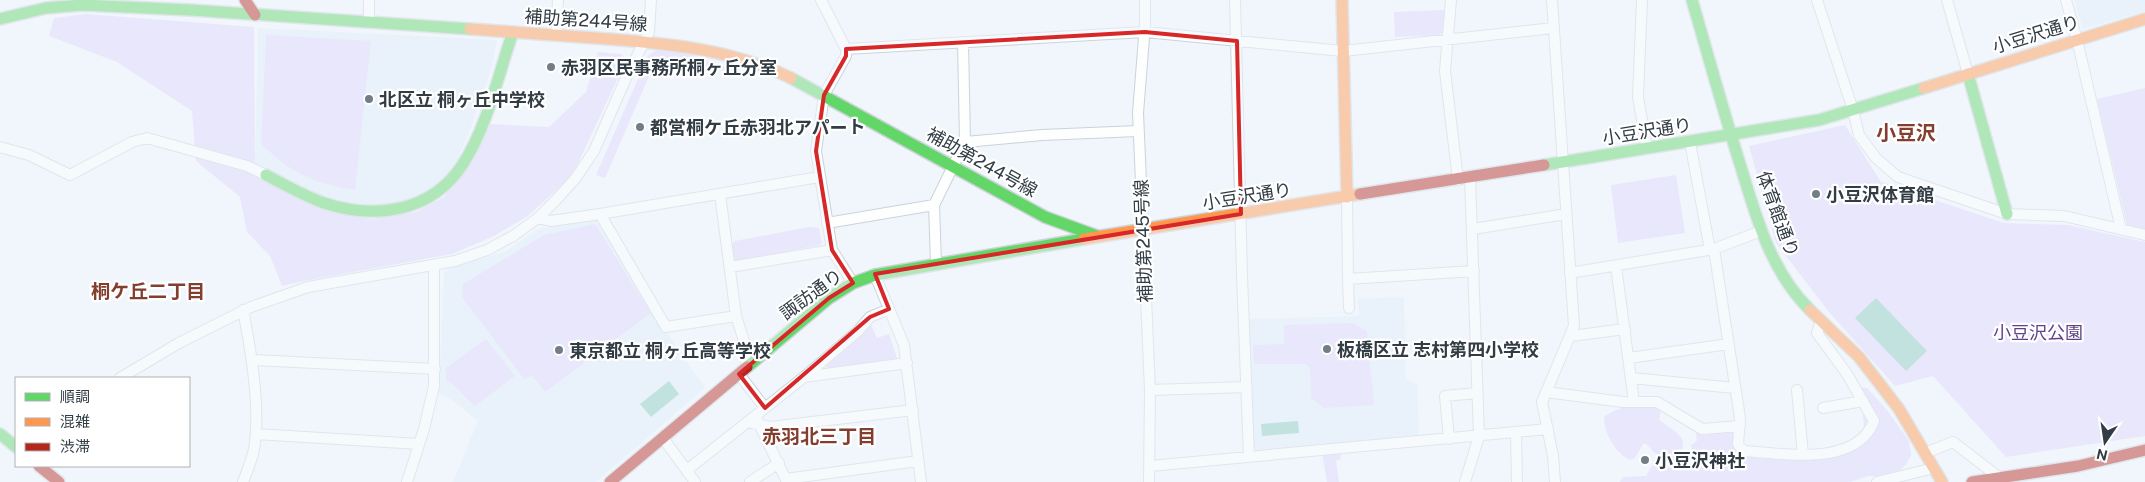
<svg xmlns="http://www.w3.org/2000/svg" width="2145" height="482" font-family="'Public Sans','Noto Sans JP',sans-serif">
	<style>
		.built { fill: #dfeef8 }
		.green { fill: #e0d6fa }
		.water { fill: #8ac9be }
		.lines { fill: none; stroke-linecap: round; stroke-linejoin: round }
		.street-casing { stroke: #cbd3d9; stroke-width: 12 }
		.fast-casing { stroke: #cbd3d9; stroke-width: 14 }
		.slow-casing { stroke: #cbd3d9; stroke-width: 14 }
		.jam-casing { stroke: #cbd3d9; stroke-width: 14 }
		.street { stroke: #fdfefe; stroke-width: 10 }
		.fast { stroke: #63d668; stroke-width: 11 }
		.slow { stroke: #ff974d; stroke-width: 11 }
		.jam { stroke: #b3261e; stroke-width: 11 }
		.marked { fill: none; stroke: #d62828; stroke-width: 4; stroke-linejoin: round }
		.poi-dot { fill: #747d84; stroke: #fff; stroke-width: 2 }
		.labels { text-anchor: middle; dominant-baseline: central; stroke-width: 4.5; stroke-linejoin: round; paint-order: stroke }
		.street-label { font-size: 18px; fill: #313c44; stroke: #fff }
		.poi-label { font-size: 18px; font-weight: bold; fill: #313c44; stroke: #fff; text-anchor: start }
		.park-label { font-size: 18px; fill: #61428a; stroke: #fff }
		.neighbourhood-label { font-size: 19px; font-weight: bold; fill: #843e2f; stroke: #fff }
		.quarter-label { font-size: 20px; font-weight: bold; fill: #843e2f; stroke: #fff }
	</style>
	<rect width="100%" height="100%" fill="#f0f6fb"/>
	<path class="built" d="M2074 0H2145V11L2083 29Z
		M258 28 497 40 492 67 470 130 457 161 439 187 419 197 396 204H363L329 199 255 164Z
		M597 220 652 312 705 388 596 482H453L478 421 452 400 439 393 444 273 449 269 506 251 538 229Z
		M1404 297 1406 380 1417 384 1419 437 1256 451 1252 447 1249 319 1359 316 1358 299Z"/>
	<path class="green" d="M1445 10 1444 31 1440 35 1395 37 1394 12Z
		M86 14 254 27 255 176 278 188 331 211 372 219 416 212 444 197 471 160 487 124 549 127 586 92 598 52 621 54 627 59 572 176 528 216 492 237 452 254 304 281 282 286 270 256 247 232 240 197 196 161 192 111 117 62 49 36 54 18Z
		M266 35 371 41 355 190C314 184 291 173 261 144Z
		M656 50 698 54 697 58 733 69 732 73 668 58 662 79 650 74 605 178 596 175 648 56Z
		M2145 88V230L2127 225 2097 99Z
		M1845 125 1881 182 2004 223 2068 225 2145 242V436L2006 457 1933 376 1895 386 1829 312 1776 243 1749 146Z
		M1676 175 1685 233 1618 243 1611 185Z
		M595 224 651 313 545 392 532 376 524 379 462 297 463 284 544 235Z
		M809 227 819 228 822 243 820 245 736 261 733 258 732 244 735 241Z
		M1353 323 1367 331 1374 405 1324 408 1311 398 1310 368 1306 364H1254L1253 345 1284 344V325Z
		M871 325 877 338 889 334 898 361 827 370 826 366Z
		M486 339 515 376 475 406C464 397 458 387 446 380V368Z
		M1860 387 1867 388 1887 410 1909 441 1911 455 1907 463 1900 470 1879 476H1868L1850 482H1620L1623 477 1646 476 1656 460V454L1646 444H1643L1635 458 1630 460C1615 453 1604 433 1604 417 1619 406 1643 401 1661 409L1659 420C1666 425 1682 434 1683 442 1683 452 1681 456 1685 466H1695L1691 445 1697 441 1694 423 1740 426 1739 447 1728 464 1730 466 1735 464 1746 454 1814 460 1858 446 1864 426Z
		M1340 451 1341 459 1336 461 1339 482H1327L1322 452Z"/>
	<path class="water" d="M1876 298 1927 351 1906 371 1855 318Z
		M669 381 679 394 651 417 640 404Z
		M1298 421 1299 433 1262 436 1261 424Z"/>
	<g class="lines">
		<defs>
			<path id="street" d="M369 0V22
				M821 0 846 49V56L824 95 816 151 832 250 853 283
				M1145 0V25L1138 113 1150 390 1149 482
				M1235 0 1242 276 1249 457
				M1451 0 1445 71 1458 180
				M1552 0 1574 326 1542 402 1553 456 1555 482
				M1642 0 1638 97 1647 149
				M1817 0 1853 110 1859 135 1876 158 1898 177 2007 214 2064 216 2145 235
				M1947 0 1968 74
				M2066 0 2077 40 2121 229
				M556 35 558 0
				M846 49 1145 32 1343 51 1553 28
				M965 142 1042 135 1138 131
				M1690 142 1710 250
				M0 147 29 155 70 175 132 142 147 138 247 166 266 175
				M720 194 736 316 743 338 747 367
				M1347 197 1348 279 1474 271
				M600 214 666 327 736 316
				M538 218 551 221 600 214 819 177
				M827 223 934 205
				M1473 229 1566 214
				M1714 249 1740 418 1738 444 1743 451C1782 453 1856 468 1874 421L1847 374 1817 333 1821 321
				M936 264 934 205 965 142 963 42
				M1616 266 1634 402
				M730 267 832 250
				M1570 273 1714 249 1761 231
				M875 275 904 345 921 482
				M1348 279 1349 308
				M243 310C251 350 261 410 254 449 252 460 247 471 243 482
				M1571 336 1625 329
				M1629 358 1729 344
				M252 360 435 369
				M739 374 765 408
				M804 377 907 363
				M120 378 179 343 251 307 308 287 455 261 487 250 513 236 538 218 556 200 575 179 594 151 626 78 649 32 651 0
				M1631 378 1735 388
				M1150 390 1247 387
				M1797 390 1803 455
				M1546 392 1623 402H1657L1702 429 1740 426
				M1823 408 1863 401
				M757 420 787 482
				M748 422 770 427 913 410
				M1516 433 1517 482
				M256 434 419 444
				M663 438 695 482
				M1449 439 1445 396 1477 393
				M1925 453 1953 442 2000 478
				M1150 466 1548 429
				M687 470 804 377 858 331 870 317 889 309
				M786 479 918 461
				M407 482 424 429 434 386V265
				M750 482 779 463
				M1465 482 1479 436 1470 178
				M1877 482 1934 468"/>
			<path id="fast" d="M1692 0C1708 55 1723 110 1740 164 1756 216 1770 271 1810 310
				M0 19 46 8 82 5 191 10 470 29
				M1968 74 2007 214
				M791 78 1045 217 1097 236
				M1544 165 1819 120 1924 88
				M266 175C285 185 304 196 324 203 376 220 432 212 463 164 488 125 498 75 513 32
				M747 367 829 298 853 283 875 275 1084 239
				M0 434 16 447"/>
			<path id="slow" d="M1342 0 1347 197
				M470 29C512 32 553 35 595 38 663 43 729 48 791 78
				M1924 88 2145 19
				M1084 239 1360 194
				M1810 310 1859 357 1899 409 1942 482"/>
			<path id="jam" d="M245 0 255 15
				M1360 194 1544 165
				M39 466 59 482
				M610 482 747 367
				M1972 482 2078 466 2145 450"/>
		</defs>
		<use href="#street" class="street-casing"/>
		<use href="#fast" class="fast-casing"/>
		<use href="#slow" class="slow-casing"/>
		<use href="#jam" class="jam-casing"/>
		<use href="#street" class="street"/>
		<use href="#fast" class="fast"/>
		<use href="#slow" class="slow"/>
		<use href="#jam" class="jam"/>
	</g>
	<path d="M0 0H2145V482H0ZM1145 32 1237 41 1241 214 875 274 889 309 870 317 765 408 739 374 829 298 853 283 832 250 816 151 824 95 846 56V49Z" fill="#f0f6fb" fill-opacity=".55" fill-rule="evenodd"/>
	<path class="marked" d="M1145 32 1237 41 1241 214 875 274 889 309 870 317 765 408 739 374 829 298 853 283 832 250 816 151 824 95 846 56V49Z"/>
	<g class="poi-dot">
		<circle cx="551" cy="67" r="5"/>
		<circle cx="369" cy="99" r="5"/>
		<circle cx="640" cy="127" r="5"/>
		<circle cx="1816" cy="194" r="5"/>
		<circle cx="1327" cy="349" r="5"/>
		<circle cx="559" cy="350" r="5"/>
		<circle cx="1645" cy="460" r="5"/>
	</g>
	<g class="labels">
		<g class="street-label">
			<text transform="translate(586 20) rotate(4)">補助第244号線</text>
			<text transform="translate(2036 34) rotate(-17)">小豆沢通り</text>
			<text transform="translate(1647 131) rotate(-9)">小豆沢通り</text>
			<text transform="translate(982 162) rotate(29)">補助第244号線</text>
			<text transform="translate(1247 196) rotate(-9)">小豆沢通り</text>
			<text transform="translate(1778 214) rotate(70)">体育館通り</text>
			<text transform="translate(1143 241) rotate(-92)">補助第245号線</text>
			<text transform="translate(811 294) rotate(-36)">諏訪通り</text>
		</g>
		<g class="poi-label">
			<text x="561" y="67">赤羽区民事務所桐ヶ丘分室</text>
			<text x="379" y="99">北区立 桐ヶ丘中学校</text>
			<text x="650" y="127">都営桐ケ丘赤羽北アパート</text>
			<text x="1826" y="194">小豆沢体育館</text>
			<text x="1337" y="349">板橋区立 志村第四小学校</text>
			<text x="569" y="350">東京都立 桐ヶ丘高等学校</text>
			<text x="1655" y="460">小豆沢神社</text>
		</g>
		<g class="park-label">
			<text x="2038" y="332">小豆沢公園</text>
		</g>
		<g class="neighbourhood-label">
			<text x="148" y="291">桐ケ丘二丁目</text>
			<text x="819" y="436">赤羽北三丁目</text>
		</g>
		<g class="quarter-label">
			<text x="1906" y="133">小豆沢</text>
		</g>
	</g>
	<rect x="15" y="377" width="175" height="90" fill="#ffffff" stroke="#adb1b4"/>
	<rect x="25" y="393" width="25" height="8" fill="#63d668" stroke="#adb1b4"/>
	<text x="60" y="402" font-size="15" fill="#313c44">順調</text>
	<rect x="25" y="418" width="25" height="8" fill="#ff974d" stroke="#adb1b4"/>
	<text x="60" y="427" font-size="15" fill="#313c44">混雑</text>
	<rect x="25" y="443" width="25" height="8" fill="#b3261e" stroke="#adb1b4"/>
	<text x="60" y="452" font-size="15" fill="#313c44">渋滞</text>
	<g transform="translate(2105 442) rotate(193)" stroke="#ffffff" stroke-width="4" paint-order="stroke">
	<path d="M0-4L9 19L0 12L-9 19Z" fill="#313c44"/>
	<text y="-8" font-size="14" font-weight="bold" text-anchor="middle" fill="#313c44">N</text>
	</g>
</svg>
